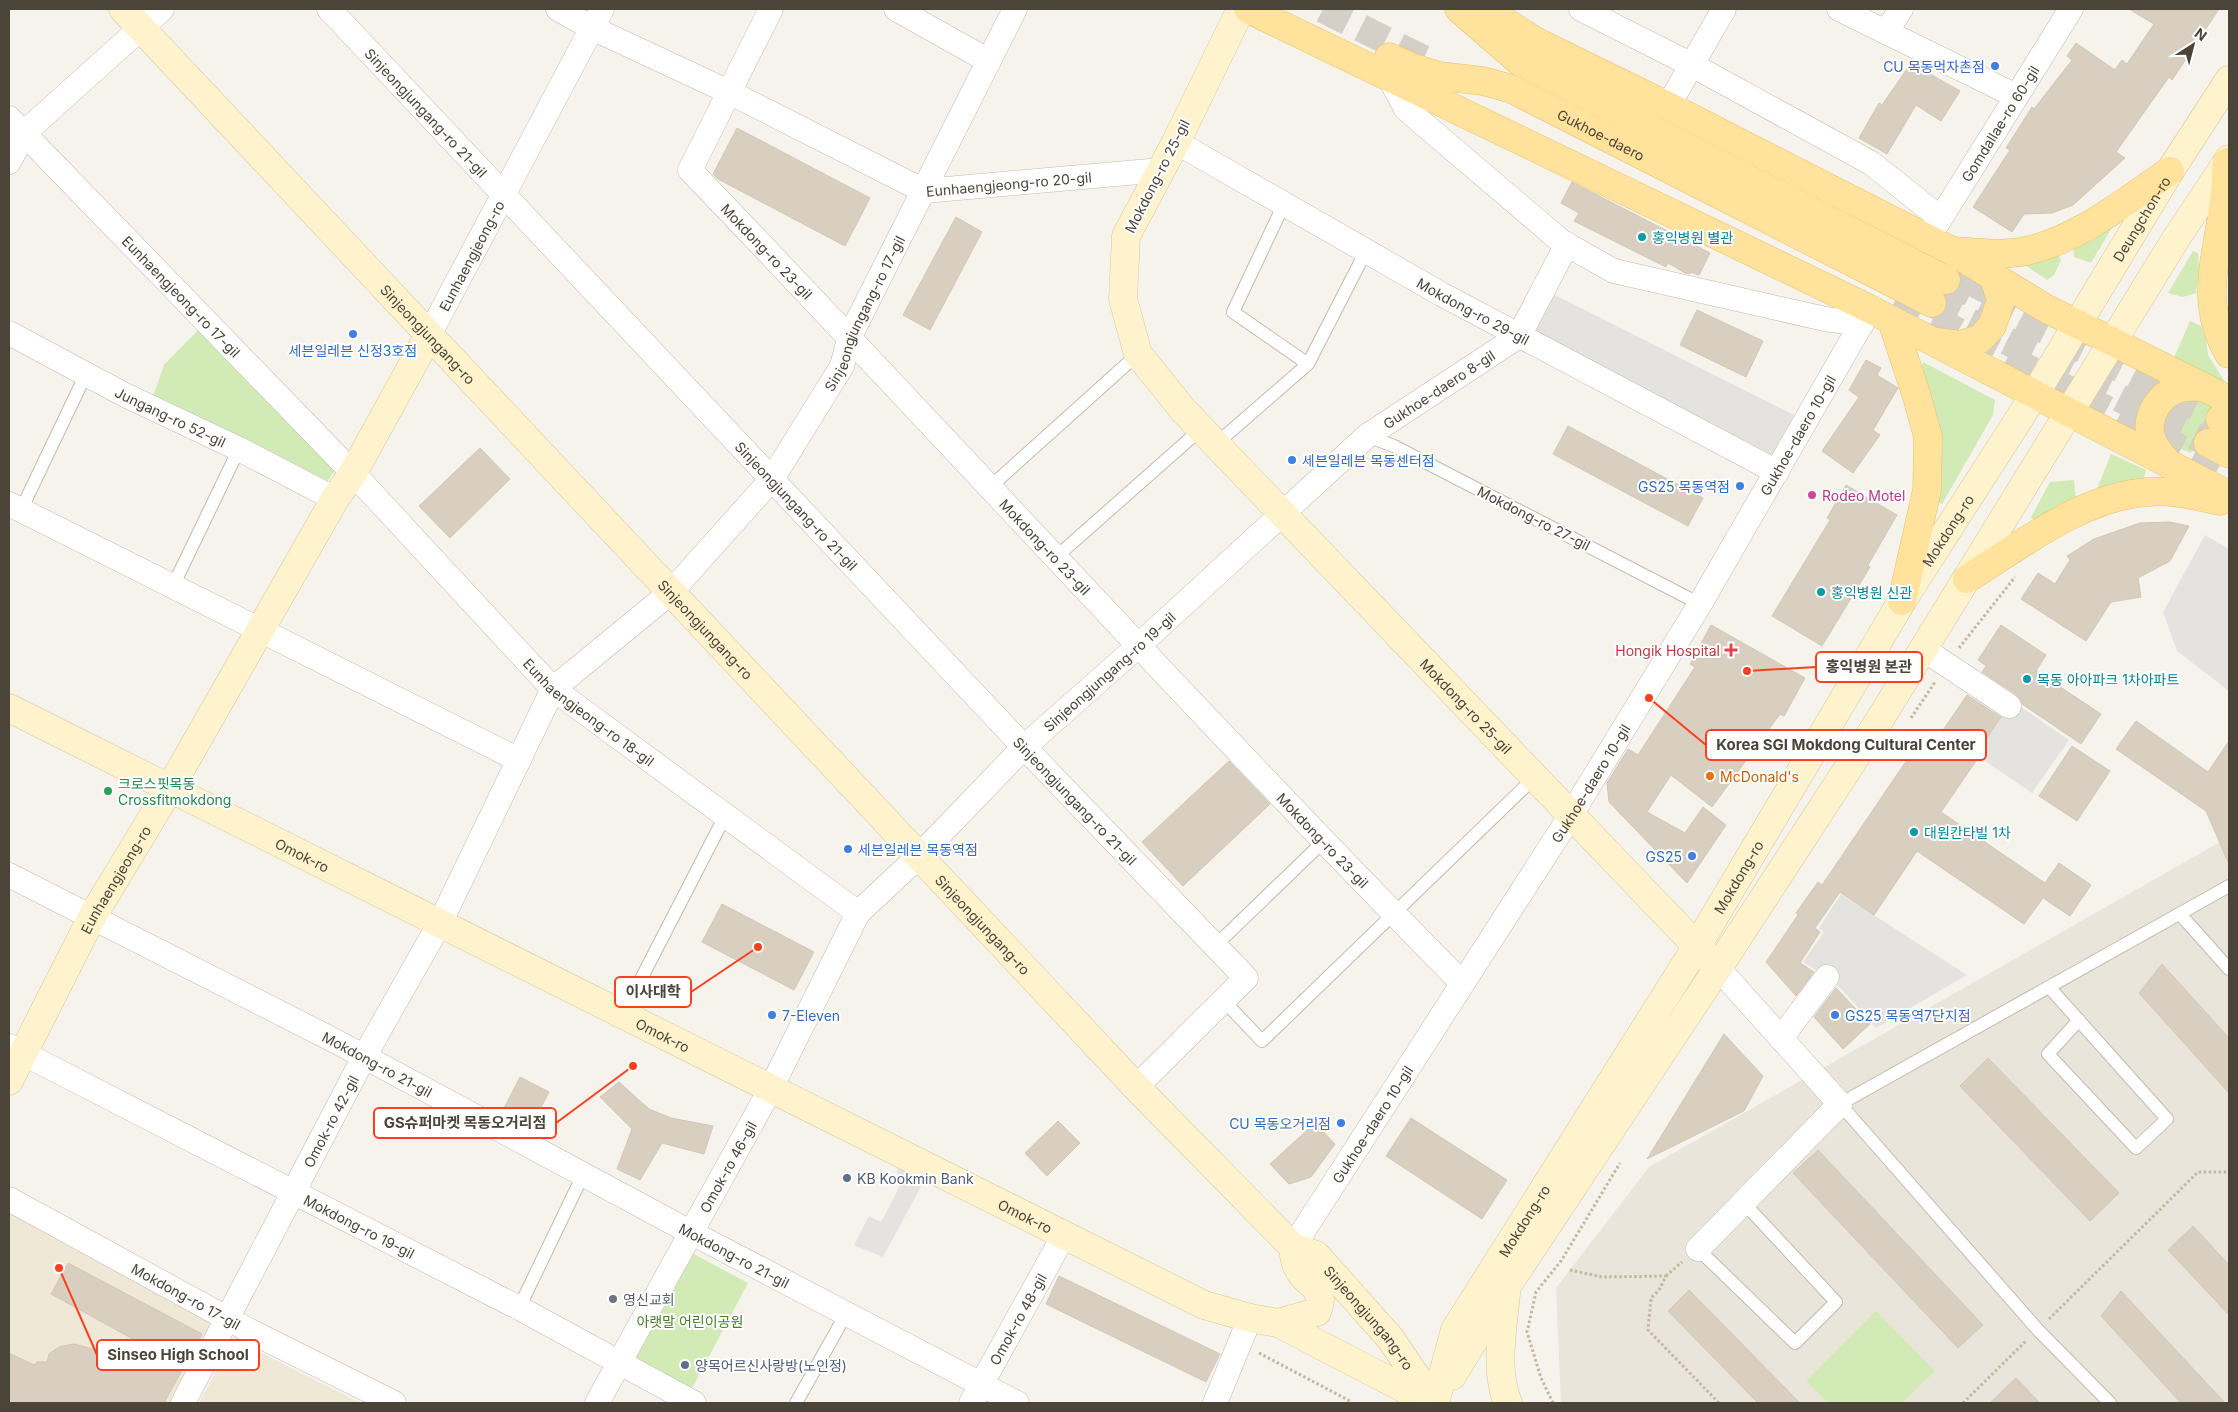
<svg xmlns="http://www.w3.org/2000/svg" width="2238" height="1412" font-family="Inter,'Noto Sans KR',sans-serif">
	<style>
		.residential { fill: #eae5da }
		.education { fill: #efe8d6 }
		.green { fill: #d2eab5 }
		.parking { fill: #e5e3e0 }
		.building { fill: #d8cfc1; stroke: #d3c7b4 }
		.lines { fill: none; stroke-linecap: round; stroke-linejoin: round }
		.primary-tunnel { stroke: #d4d0c8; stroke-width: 28; stroke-dasharray: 28 14; stroke-linecap: butt }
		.highway-tunnel { stroke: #d4d0c8; stroke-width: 28; stroke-dasharray: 28 14; stroke-linecap: butt }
		.lane-casing { stroke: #c2bbae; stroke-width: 14 }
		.street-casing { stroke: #c2bbae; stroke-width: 25 }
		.secondary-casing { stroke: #d6c79b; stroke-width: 29 }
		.primary-casing { stroke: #e6c16a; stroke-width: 29 }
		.path { stroke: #c4b79f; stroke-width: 3; stroke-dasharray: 2.5 2.5; stroke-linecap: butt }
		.lane { stroke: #fff; stroke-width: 12 }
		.street { stroke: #fff; stroke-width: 24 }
		.secondary { stroke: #fff3cd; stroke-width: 28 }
		.primary { stroke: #ffe39c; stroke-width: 28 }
		.shop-dot { fill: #3f7fe0; stroke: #fff; stroke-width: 2 }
		.culture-dot { fill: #0f9aa8; stroke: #fff; stroke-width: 2 }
		.hotel-dot { fill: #d1479c; stroke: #fff; stroke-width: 2 }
		.health-dot { fill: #e0444e; stroke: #fff; stroke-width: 2 }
		.food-dot { fill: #e8710a; stroke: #fff; stroke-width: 2 }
		.leisure-dot { fill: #2e9e5b; stroke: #fff; stroke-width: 2 }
		.service-dot { fill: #5c6f8a; stroke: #fff; stroke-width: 2 }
		.worship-dot { fill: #6b7280; stroke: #fff; stroke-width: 2 }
		.labels { text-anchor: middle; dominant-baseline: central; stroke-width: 4; stroke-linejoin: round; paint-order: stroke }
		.shop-label { font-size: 14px; fill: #366cbe; stroke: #fff; text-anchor: end }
		.street-label { font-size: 14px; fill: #4b4439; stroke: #fff }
		.culture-label { font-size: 14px; fill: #0d838f; stroke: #fff; text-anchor: start }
		.hotel-label { font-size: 14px; fill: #b23c85; stroke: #fff; text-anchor: start }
		.health-label { font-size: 14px; fill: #be3a42; stroke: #fff; text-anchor: end }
		.food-label { font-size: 14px; fill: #c56008; stroke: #fff; text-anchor: start }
		.leisure-label { font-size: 14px; fill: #27864d; stroke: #fff; text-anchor: start }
		.service-label { font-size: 14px; fill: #4e5e75; stroke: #fff; text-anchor: start }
		.worship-label { font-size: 14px; fill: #5b616d; stroke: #fff; text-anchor: start }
		.park-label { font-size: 14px; fill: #4a7f2a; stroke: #fff }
		.leader { fill: none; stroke: #fc3f1d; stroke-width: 2 }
		.callout-dot { fill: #fc3f1d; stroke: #fff; stroke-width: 2 }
		.callout { fill: #fff; stroke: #fc3f1d; stroke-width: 2 }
		.callout-label { font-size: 15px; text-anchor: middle; font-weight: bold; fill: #4b4439 }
	</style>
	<rect width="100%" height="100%" fill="#f6f3ec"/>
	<path class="residential" d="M2229 837V1403H1561L1556 1288 1649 1167Z"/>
	<path class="education" d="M9 1213 212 1324 170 1403H9Z
		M234 1339 360 1403H199Z"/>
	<path class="green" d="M2120 214 2091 263 2074 257 2073 242Z
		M2056 249 2061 260 2054 275 2047 280 2025 265 2024 258Z
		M2193 251 2198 253 2199 269 2196 293 2183 297 2168 293Z
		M2190 321 2201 326 2206 339 2208 355 2228 387 2173 360Z
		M198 330 335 470 327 482 152 399 164 365Z
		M1923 362 1995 400 1993 415 1942 504 1935 501 1919 374Z
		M2202 401 2213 408 2191 453C2186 451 2180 449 2176 446 2163 436 2164 414 2178 405 2184 401 2195 401 2202 401Z
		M2111 454 2146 470 2144 479 2097 489Z
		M2074 480 2076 499 2035 521 2031 517 2050 482Z
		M690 1252 748 1283 691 1390 633 1359Z
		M1876 1311 1935 1371 1902 1403H1829L1806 1381Z"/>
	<path class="parking" d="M1551 293 1798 417 1770 465 1528 331Z
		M2205 535 2229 549V691L2177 651 2163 612Z
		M2012 701 2069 740 2032 793 1976 755Z
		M1841 894 1967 975 1876 1028 1836 983 1803 962 1824 932 1819 928Z
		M897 1168 924 1181 883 1257 854 1245 869 1216 881 1222 899 1188Z"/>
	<path class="building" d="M2129 9H2219L2172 80 2169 77 2116 152 2125 158 2073 205 2052 213 2024 214 2012 232 1973 207 2010 150 2006 148 2032 107 2034 109 2072 60 2067 56 2076 43 2115 70 2122 60 2127 64 2154 24Z
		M1911 63 1960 91 1941 121 1916 105 1887 154 1859 138 1879 103 1882 105Z
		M737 128 870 198 845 246 718 179 713 174Z
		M1572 182 1710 253 1699 275 1690 272V274L1685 273 1668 263 1666 267 1574 221 1579 213 1561 203Z
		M956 217 982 232 930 330 903 315Z
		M1697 310 1763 341 1746 377 1680 345Z
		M1866 360 1881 368 1877 375 1898 388 1873 430 1880 435 1853 473 1822 451 1859 397 1849 390Z
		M1568 426 1703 498 1688 526 1553 454Z
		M480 448 510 479 450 538 419 506Z
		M1846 485 1897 515 1868 565 1870 567 1822 646 1772 616 1830 520 1827 518Z
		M2169 522 2189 526 2170 561 2138 578 2141 597 2111 602 2086 641 2021 599 2038 573 2055 584 2070 560 2067 556 2094 539 2140 523Z
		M1711 625 1805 678 1784 716 1780 714 1712 807 1671 775 1647 812 1685 833 1703 807 1726 825 1687 883 1609 802 1607 783 1628 749 1638 755 1695 667 1690 664Z
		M2001 625 2046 655 2036 671 2101 714 2081 744 2022 704 2017 695 1982 672 1986 666 1978 660Z
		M1967 695 2001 717 1973 759 1976 761 1941 812 2045 883 2059 863 2091 885 2070 916 2043 898 2024 924 1917 851 1874 915 1840 892 1815 928 1820 932 1800 963 1814 972 1796 996 1766 962 1798 915 1796 913 1818 882 1822 885 1928 729 1939 736Z
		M2136 721 2208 772 2229 741V864L2206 811 2116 749Z
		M2072 746 2110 771 2077 821 2039 796Z
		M1229 761 1270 804 1183 886 1142 842Z
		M722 904 814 952 794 990 702 942Z
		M2162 964 2229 1038V1093L2139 993Z
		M1836 988 1870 1024 1843 1049 1814 1017Z
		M1724 1034 1763 1076 1744 1111 1647 1159Z
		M1988 1058 2119 1193 2090 1221 1960 1086Z
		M520 1077 549 1092 529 1130 501 1114Z
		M619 1082 649 1109 671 1118 713 1126 704 1154 662 1143 640 1180 617 1169 632 1129 600 1097Z
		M1411 1118 1507 1180 1482 1219 1386 1156Z
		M1058 1121 1080 1143 1047 1176 1025 1153Z
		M1315 1123 1335 1144 1311 1177 1289 1184 1270 1164Z
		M1818 1150 1983 1325 1958 1348 1793 1173Z
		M2193 1226 2229 1265V1315L2168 1250Z
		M68 1263 202 1334 184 1367 51 1294Z
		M1059 1276 1220 1354 1206 1382 1046 1304Z
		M1689 1290 1800 1403H1758L1668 1311Z
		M2121 1291 2225 1403H2181L2101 1316Z
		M74 1344 181 1372 164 1403H9V1353L34 1365 37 1362H47L49 1354 59 1347Z
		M2016 1378 2040 1403H1990Z"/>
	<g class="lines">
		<path class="primary-tunnel" d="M1946 280 2220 419
			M1932 303 2208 443"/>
		<path class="highway-tunnel" d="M1323 9 1427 61
			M1926 259 2017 305
			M1896 299 2229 474"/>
		<defs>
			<path id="lane" d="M1284 204 1233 312 1308 364
				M1367 436 1394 446 1700 604
				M1216 444 1308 364 1366 251
				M990 487 1138 354
				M21 510 86 374
				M1055 558 1201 429
				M173 586 239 449
				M2180 914 2229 969
				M1215 946 1324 841
				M2049 987 2167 1119 2136 1148 2048 1054 2079 1020
				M1223 1000 1262 1041 1535 777
				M623 1014 725 816
				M1698 1249 1795 1343 1836 1302 1743 1202
				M519 1308 583 1175
				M796 1403 846 1314
				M2110 1403 2038 1330 1840 1104 2229 886"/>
			<g id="street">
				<path id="s1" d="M329 9 1024 747 1246 978 1136 1087"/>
				<path id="s2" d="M558 9 592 28 729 92 924 191 1161 170"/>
				<path id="s3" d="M771 9 690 170C949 440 1200 717 1462 983"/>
				<path d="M896 9 989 61"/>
				<path d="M1581 9 1692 65 1871 163 1940 218"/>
				<path d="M1839 9 2016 96"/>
				<path d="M1886 32 1901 9"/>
				<path d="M1388 75 1406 109 1562 242 1614 271 1825 319 1862 324"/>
				<path d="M1668 106 1724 9"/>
				<path id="s4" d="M9 118 353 473 553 689 858 913"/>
				<path id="s5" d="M1176 142 1441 294 1777 472"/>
				<path d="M9 162 24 133 162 9"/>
				<path id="s6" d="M1932 232 2071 9"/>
				<path id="s7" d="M9 333 125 395 239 449 335 499"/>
				<path id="s8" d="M429 335 602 9"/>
				<path d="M9 504 519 760"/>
				<path d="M1923 649 2009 706"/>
				<path id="s9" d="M9 875 337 1042 690 1232 1017 1403"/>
				<path d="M1781 1038 1827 977"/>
				<path id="s10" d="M9 1046 519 1308 694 1403"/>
				<path id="s11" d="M9 1199 252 1332 394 1403"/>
				<path id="s12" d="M1293 1247 1571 815 1700 604 1870 309"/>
				<path d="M1698 1249 1840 1104 1718 968"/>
				<path id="s13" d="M183 1403 364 1057 440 923 553 689 671 592 772 479 842 366 850 336 1015 9"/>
				<path id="s14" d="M597 1403 771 1088 858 913 919 856 1024 747 1137 647 1367 436 1519 336 1567 244"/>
				<path id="s15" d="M971 1403 1064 1235"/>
				<path d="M1215 1403 1250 1318"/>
			</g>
			<g id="secondary">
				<path id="s16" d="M123 9 1136 1087 1293 1247 1316 1255 1390 1338 1434 1403"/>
				<path id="s17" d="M1241 9 1176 142 1126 236 1123 299 1138 354 1184 411 1710 960"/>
				<path id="s18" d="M9 708 1204 1305 1250 1318 1278 1323 1432 1403"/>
				<path id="s19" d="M9 1081 92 917 170 788 335 499 353 473 429 335"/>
				<path d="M1506 1293C1503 1328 1494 1370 1508 1403"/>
				<path d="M1278 1323 1317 1312C1328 1284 1305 1287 1297 1266 1294 1261 1294 1253 1293 1247"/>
				<path d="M1452 1376 1507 1286 1718 968 1877 724 2177 237 2229 159"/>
				<path id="s20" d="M1435 1403 1455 1330 1697 946 1902 601 2035 394 2170 171 2229 80"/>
			</g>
			<g id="primary">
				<path d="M1248 9 1870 309 2229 495"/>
				<path d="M1459 9 1519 61 1946 280"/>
				<path d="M1485 9 1535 41 1668 106 1950 250 2045 308 2229 400"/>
				<path id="s21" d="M1389 57 1411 67 1439 76 1483 81 1512 89 1932 303"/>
				<path d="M2227 162C2226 180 2225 198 2222 216 2214 265 2201 307 2229 354"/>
				<path d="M1953 251C1977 252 2003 256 2026 251 2080 239 2125 201 2170 171"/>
				<path d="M1892 321 1917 397 1928 437 1927 490 1902 601"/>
				<path d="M1936 342 1960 345 1980 339 1992 326 2001 300 1994 277"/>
				<path d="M2220 419 2229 424"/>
				<path d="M2208 443 2229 454"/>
				<path d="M2168 463C2161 455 2153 447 2151 437 2145 416 2160 393 2181 388 2188 386 2197 387 2204 387"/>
				<path d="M1967 579C2021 545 2083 496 2148 492 2173 490 2196 496 2220 501"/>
			</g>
		</defs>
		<use href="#lane" class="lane-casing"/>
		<use href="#street" class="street-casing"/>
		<use href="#secondary" class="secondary-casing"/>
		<use href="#primary" class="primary-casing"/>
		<path class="path" d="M1959 648 2015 577
			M1911 718 1935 682
			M1570 1270 1602 1277 1666 1276 1659 1290 1651 1298 1648 1330 1719 1403
			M1666 1276 1682 1262
			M2049 1319 2198 1172H2229
			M1259 1353 1348 1400 1351 1403
			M1553 1403 1541 1378 1527 1332 1536 1292 1561 1261 1620 1163
			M1963 1403 2027 1340"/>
		<use href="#lane" class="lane"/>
		<use href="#street" class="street"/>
		<use href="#secondary" class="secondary"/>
		<use href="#primary" class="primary"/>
	</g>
	<g class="shop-dot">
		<circle cx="1995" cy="66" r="5"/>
		<circle cx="353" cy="334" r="5"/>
		<circle cx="1292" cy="460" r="5"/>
		<circle cx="1740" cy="486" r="5"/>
		<circle cx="848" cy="849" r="5"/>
		<circle cx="1692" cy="856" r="5"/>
		<circle cx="772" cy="1015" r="5"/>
		<circle cx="1835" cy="1015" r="5"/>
		<circle cx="1341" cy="1123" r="5"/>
	</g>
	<g class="culture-dot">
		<circle cx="1642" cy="237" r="5"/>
		<circle cx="1821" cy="592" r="5"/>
		<circle cx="2027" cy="679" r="5"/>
		<circle cx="1914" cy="832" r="5"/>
	</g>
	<circle class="hotel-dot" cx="1812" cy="495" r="5"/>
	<path class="health-dot" d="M1728.5 642.5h5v5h5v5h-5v5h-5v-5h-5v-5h5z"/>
	<circle class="food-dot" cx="1710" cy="776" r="5"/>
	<circle class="leisure-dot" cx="108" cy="791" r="5"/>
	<g class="service-dot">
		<circle cx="847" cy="1178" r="5"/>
		<circle cx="685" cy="1365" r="5"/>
	</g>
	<circle class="worship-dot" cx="613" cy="1299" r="5"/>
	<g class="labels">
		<g class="shop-label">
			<text x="1985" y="66">CU 목동먹자촌점</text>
			<text x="353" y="350" text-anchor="middle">세븐일레븐 신정3호점</text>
			<text x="1302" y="460" text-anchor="start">세븐일레븐 목동센터점</text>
			<text x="1730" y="486">GS25 목동역점</text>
			<text x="858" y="849" text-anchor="start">세븐일레븐 목동역점</text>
			<text x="1682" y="856">GS25</text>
			<text x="782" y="1015" text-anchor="start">7-Eleven</text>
			<text x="1845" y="1015" text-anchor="start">GS25 목동역7단지점</text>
			<text x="1331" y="1123">CU 목동오거리점</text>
		</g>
		<g class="street-label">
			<text stroke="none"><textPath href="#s1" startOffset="142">Sinjeongjungang-ro 21-gil</textPath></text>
			<text stroke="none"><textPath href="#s6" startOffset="128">Gomdallae-ro 60-gil</textPath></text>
			<text stroke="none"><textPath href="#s21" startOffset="228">Gukhoe-daero</textPath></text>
			<text transform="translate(1157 176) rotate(-63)">Mokdong-ro 25-gil</text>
			<text stroke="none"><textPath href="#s2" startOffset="494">Eunhaengjeong-ro 20-gil</textPath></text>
			<text stroke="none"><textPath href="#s20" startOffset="1382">Deungchon-ro</textPath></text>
			<text stroke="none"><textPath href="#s3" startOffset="292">Mokdong-ro 23-gil</textPath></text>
			<text stroke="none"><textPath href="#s8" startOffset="90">Eunhaengjeong-ro</textPath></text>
			<text stroke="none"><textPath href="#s4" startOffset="248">Eunhaengjeong-ro 17-gil</textPath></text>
			<text stroke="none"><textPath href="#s5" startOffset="342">Mokdong-ro 29-gil</textPath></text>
			<text stroke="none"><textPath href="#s13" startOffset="1299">Sinjeongjungang-ro 17-gil</textPath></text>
			<text stroke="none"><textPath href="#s16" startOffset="446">Sinjeongjungang-ro</textPath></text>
			<text stroke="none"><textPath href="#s14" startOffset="1339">Gukhoe-daero 8-gil</textPath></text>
			<text stroke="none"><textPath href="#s7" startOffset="182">Jungang-ro 52-gil</textPath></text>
			<text stroke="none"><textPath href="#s12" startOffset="956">Gukhoe-daero 10-gil</textPath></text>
			<text stroke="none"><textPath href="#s1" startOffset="682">Sinjeongjungang-ro 21-gil</textPath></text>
			<text transform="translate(1534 518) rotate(27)">Mokdong-ro 27-gil</text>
			<text stroke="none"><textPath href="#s20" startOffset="1015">Mokdong-ro</textPath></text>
			<text stroke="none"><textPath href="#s3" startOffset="698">Mokdong-ro 23-gil</textPath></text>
			<text stroke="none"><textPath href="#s16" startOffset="851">Sinjeongjungang-ro</textPath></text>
			<text stroke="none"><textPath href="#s14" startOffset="904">Sinjeongjungang-ro 19-gil</textPath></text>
			<text stroke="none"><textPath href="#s17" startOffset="856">Mokdong-ro 25-gil</textPath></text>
			<text stroke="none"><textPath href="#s4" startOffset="831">Eunhaengjeong-ro 18-gil</textPath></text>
			<text stroke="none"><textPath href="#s12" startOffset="551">Gukhoe-daero 10-gil</textPath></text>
			<text stroke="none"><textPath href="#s1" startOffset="1088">Sinjeongjungang-ro 21-gil</textPath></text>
			<text stroke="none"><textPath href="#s3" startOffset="1102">Mokdong-ro 23-gil</textPath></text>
			<text stroke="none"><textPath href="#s18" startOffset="328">Omok-ro</textPath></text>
			<text stroke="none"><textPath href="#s20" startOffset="610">Mokdong-ro</textPath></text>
			<text stroke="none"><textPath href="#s19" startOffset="228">Eunhaengjeong-ro</textPath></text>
			<text stroke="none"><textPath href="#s16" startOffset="1256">Sinjeongjungang-ro</textPath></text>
			<text stroke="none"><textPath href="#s18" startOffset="731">Omok-ro</textPath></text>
			<text stroke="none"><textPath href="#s9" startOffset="414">Mokdong-ro 21-gil</textPath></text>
			<text stroke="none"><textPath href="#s13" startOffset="318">Omok-ro 42-gil</textPath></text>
			<text stroke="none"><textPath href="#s12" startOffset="146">Gukhoe-daero 10-gil</textPath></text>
			<text stroke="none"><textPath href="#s14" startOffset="270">Omok-ro 46-gil</textPath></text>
			<text stroke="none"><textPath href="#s18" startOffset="1136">Omok-ro</textPath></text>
			<text stroke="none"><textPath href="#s20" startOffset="205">Mokdong-ro</textPath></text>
			<text stroke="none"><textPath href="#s10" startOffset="394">Mokdong-ro 19-gil</textPath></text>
			<text stroke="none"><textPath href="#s9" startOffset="819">Mokdong-ro 21-gil</textPath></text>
			<text stroke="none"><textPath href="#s11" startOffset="202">Mokdong-ro 17-gil</textPath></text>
			<text stroke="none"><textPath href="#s16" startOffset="1810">Sinjeongjungang-ro</textPath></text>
			<text stroke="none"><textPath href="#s15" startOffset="96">Omok-ro 48-gil</textPath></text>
		</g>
		<g class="culture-label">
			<text x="1652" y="237">홍익병원 별관</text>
			<text x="1831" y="592">홍익병원 신관</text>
			<text x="2037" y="679">목동 아아파크 1차아파트</text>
			<text x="1924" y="832">대원칸타빌 1차</text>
		</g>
		<g class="hotel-label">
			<text x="1822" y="495">Rodeo Motel</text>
		</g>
		<g class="health-label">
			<text x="1720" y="650">Hongik Hospital</text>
		</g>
		<g class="food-label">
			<text x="1720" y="776">McDonald's</text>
		</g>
		<g class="leisure-label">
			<text x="118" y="783">크로스핏목동<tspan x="118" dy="16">Crossfitmokdong</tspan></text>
		</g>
		<g class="service-label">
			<text x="857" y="1178">KB Kookmin Bank</text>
			<text x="695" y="1365">양목어르신사랑방(노인정)</text>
		</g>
		<g class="worship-label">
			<text x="623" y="1299">영신교회</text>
		</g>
		<g class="park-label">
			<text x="690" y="1321">아랫말 어린이공원</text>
		</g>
	</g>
	<path class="leader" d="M1747 671L1816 667M1649 698L1706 745M758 947L691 992M633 1066L556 1123M59 1268L97 1355"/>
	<g class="callout-dot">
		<circle cx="1747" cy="671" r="5"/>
		<circle cx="1649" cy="698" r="5"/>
		<circle cx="758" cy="947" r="5"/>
		<circle cx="633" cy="1066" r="5"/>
		<circle cx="59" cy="1268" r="5"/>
	</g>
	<g class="callout">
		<rect x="1816" y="652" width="106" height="30" rx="5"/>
		<rect x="1706" y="730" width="280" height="30" rx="5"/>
		<rect x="615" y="977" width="76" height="30" rx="5"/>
		<rect x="374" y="1108" width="182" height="30" rx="5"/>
		<rect x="97" y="1340" width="162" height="30" rx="5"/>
	</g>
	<g class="callout-label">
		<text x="1869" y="672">홍익병원 본관</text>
		<text x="1846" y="750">Korea SGI Mokdong Cultural Center</text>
		<text x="653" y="997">이사대학</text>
		<text x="465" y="1128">GS슈퍼마켓 목동오거리점</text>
		<text x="178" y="1360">Sinseo High School</text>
	</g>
	<rect width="2238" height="1412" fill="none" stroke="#4b4439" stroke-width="20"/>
	<g transform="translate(2193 45) rotate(36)" stroke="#ffffff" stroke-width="4" paint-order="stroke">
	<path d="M0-4L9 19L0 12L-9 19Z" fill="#4b4439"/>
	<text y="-8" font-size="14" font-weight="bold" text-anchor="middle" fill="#4b4439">N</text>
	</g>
</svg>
